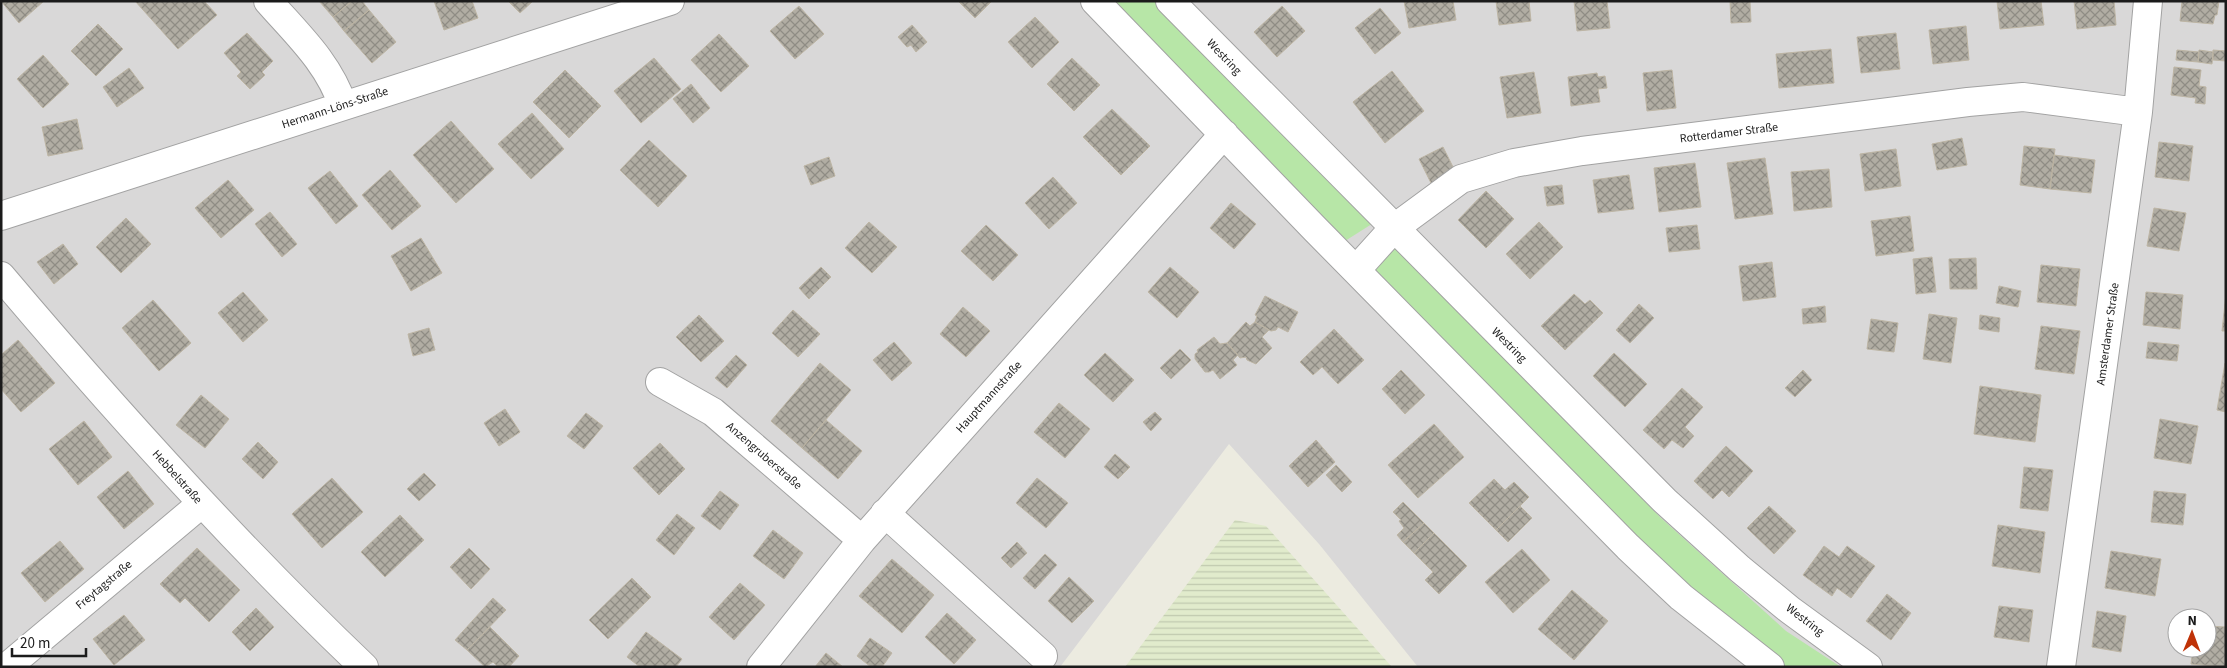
<svg xmlns="http://www.w3.org/2000/svg" width="2227" height="668" font-family="'Source Sans 3',sans-serif">
	<style>
		.residential { fill: #d9d8d8; fill-rule: evenodd }
		.farmland { fill: url(#farmland-rules) }
		.grass { fill: #b7e6a7 }
		.building { fill: url(#building-cross-hatch); stroke: #bdb5a4 }
		.lines { fill: none; stroke-linecap: round; stroke-linejoin: round }
		.minor-casing { stroke: #a2a2a2; stroke-width: 30 }
		.minor { stroke: #fff; stroke-width: 28 }
		.labels { text-anchor: middle; dominant-baseline: central; stroke-width: 5; stroke-linejoin: round; paint-order: stroke }
		.street-label { font-size: 12px; fill: #1b1b1b; stroke: #fff }
	</style>
	<defs>
		<pattern id="farmland-rules" width="6" height="5" patternUnits="userSpaceOnUse" patternTransform="scale(1.25)"><rect width="6" height="5" fill="#e1ebcc"/><path d="M0 2.5h6" fill="none" stroke="#c0c9af"/></pattern>
		<pattern id="building-cross-hatch" width="8" height="8" patternUnits="userSpaceOnUse" patternTransform="scale(1.25)"><rect width="8" height="8" fill="#b1ada3"/><path d="M0 0l8 8M0 8l8-8" fill="none" stroke="#8f8c84"/></pattern>
	</defs>
	<rect width="100%" height="100%" fill="#ecebe0"/>
	<path class="residential" d="M1 1H2226V667H1418L1319 544 1229 444 1060 667H1ZM2177 618H2207V648H2177Z"/>
	<path class="farmland" d="M1235 520 1266 526 1392 667H1125Z"/>
	<path class="grass" d="M1112 1H1154L1375 222 1345 241Z
		M1395 245 1661 518 1786 631 1841 667H1784L1742 638 1626 531 1372 267Z"/>
	<path class="building" d="M1 1H44L19 23Z
		M135 1H204L217 15 178 49Z
		M319 1H352L333 17Z
		M352 1H362L369 10 344 31 333 17Z
		M434 1H472L478 18 444 30Z
		M508 1H533L520 13Z
		M958 1H992L975 18Z
		M1404 1H1453L1456 20 1409 28Z
		M1496 1H1529L1531 21 1499 25Z
		M1574 1H1607L1610 28 1577 31Z
		M1730 1H1750L1751 22 1731 23Z
		M1997 1H2041L2044 25 2000 29Z
		M2074 1H2114L2116 25 2077 29Z
		M2182 1H2219L2217 15H2215L2213 24 2180 21Z
		M799 6 824 34 795 59 770 31Z
		M1282 6 1305 31 1277 57 1254 32Z
		M1380 8 1401 33 1375 54 1355 28Z
		M369 10 396 42 372 63 344 31Z
		M1035 17 1059 42 1032 68 1008 42Z
		M98 24 123 49 96 76 71 51Z
		M912 25 927 42 916 52 911 45 907 47 898 37Z
		M1966 26 1969 60 1933 64 1929 30Z
		M247 33 273 61 262 72 265 75 250 89 237 76 241 72 224 53Z
		M1896 33 1900 69 1861 73 1857 37Z
		M719 34 749 66 721 92 691 60Z
		M1831 49 1834 83 1779 88 1776 54Z
		M2177 50 2199 52 2198 62 2176 60Z
		M2199 50 2213 52 2212 64 2198 62Z
		M2213 50 2226 51V61L2213 60Z
		M43 55 69 84 43 108 17 79Z
		M654 58 681 89 641 123 614 91Z
		M1072 58 1100 85 1074 111 1047 84Z
		M2174 67 2201 70 2199 86 2206 87 2205 104 2195 103 2196 98 2171 95Z
		M129 68 144 88 117 107 103 87Z
		M565 70 601 106 569 138 533 102Z
		M1672 70 1676 108 1647 111 1643 73Z
		M1392 71 1424 111 1385 143 1353 102Z
		M1534 72 1541 113 1507 118 1500 77Z
		M1597 73 1598 77 1605 76 1607 88 1598 89 1600 102 1571 106 1568 77Z
		M691 84 710 108 693 123 673 99Z
		M1112 109 1150 146 1121 175 1083 137Z
		M532 113 564 149 531 179 498 144Z
		M77 119 83 149 48 156 42 127Z
		M451 121 494 169 456 203 413 155Z
		M1962 138 1967 165 1937 170 1932 144Z
		M649 140 687 176 658 207 620 170Z
		M2159 142 2193 146 2189 181 2155 177Z
		M2024 146 2055 149 2050 189 2020 185Z
		M1443 147 1455 171 1431 183 1419 159Z
		M1896 149 1901 186 1865 191 1860 154Z
		M2054 155 2095 160 2091 193 2050 189Z
		M829 157 835 176 811 185 804 166Z
		M1765 158 1773 214 1735 219 1727 163Z
		M1695 163 1701 207 1659 212 1654 168Z
		M1829 169 1832 207 1794 211 1791 172Z
		M390 170 421 206 392 230 362 195Z
		M330 171 358 206 336 224 308 188Z
		M1629 175 1634 209 1598 213 1593 180Z
		M1053 177 1077 203 1049 229 1025 203Z
		M228 180 254 210 221 238 195 208Z
		M1562 185 1564 204 1547 206 1544 187Z
		M1486 191 1514 219 1486 248 1458 220Z
		M1231 203 1256 224 1234 249 1210 228Z
		M2154 208 2186 213 2179 251 2147 246Z
		M270 212 297 244 282 257 255 224Z
		M1910 216 1914 251 1876 256 1871 221Z
		M126 218 151 244 121 273 96 247Z
		M869 222 897 247 872 273 845 248Z
		M1539 222 1563 247 1530 279 1506 254Z
		M986 225 1018 255 993 281 961 251Z
		M1697 225 1700 249 1669 252 1666 228Z
		M421 238 442 273 411 291 391 256Z
		M63 244 78 264 54 284 37 262Z
		M1932 257 1936 292 1916 294 1913 259Z
		M1976 258 1977 289H1950L1949 259Z
		M1772 262 1776 297 1743 301 1739 266Z
		M2041 265 2080 269 2076 306 2037 302Z
		M821 267 831 277 809 299 799 288Z
		M1170 267 1199 292 1177 318 1148 292Z
		M1999 286 2021 291 2018 307 1996 303Z
		M243 292 268 320 243 342 218 313Z
		M2146 292 2183 295 2180 329 2143 325Z
		M1574 294 1585 304 1590 300 1603 313 1565 350 1541 326Z
		M2226 294V331H2222Z
		M1265 296 1298 312 1288 332 1278 327 1276 330 1271 331 1255 322 1257 316 1255 315Z
		M153 300 191 343 159 371 122 328Z
		M1639 304 1654 318 1630 343 1616 330Z
		M1825 306 1826 322 1803 324 1802 309Z
		M963 307 990 331 966 357 940 334Z
		M793 310 820 334 798 357 772 333Z
		M1929 314 1957 318 1951 363 1923 359Z
		M699 315 724 341 701 362 676 337Z
		M1980 315 2000 318 1999 332 1979 329Z
		M1871 319 1898 323 1894 352 1867 349Z
		M1246 322 1250 326 1255 322 1269 330 1262 337 1272 348 1256 364 1247 360 1246 357 1240 358 1227 343Z
		M2041 326 2080 331 2074 374 2035 369Z
		M429 328 435 350 413 356 408 334Z
		M1334 329 1364 360 1338 384 1322 367 1313 375 1300 362Z
		M1214 337 1220 344 1227 343 1238 355 1233 360 1237 365 1220 379 1213 370 1209 372H1205L1195 359V354L1198 352 1197 350Z
		M18 340 55 383 21 412 1 389V355Z
		M894 342 912 363 892 381 873 360Z
		M2148 342 2179 345 2177 361 2146 358Z
		M1180 349 1191 360 1171 379 1160 368Z
		M1105 353 1134 380 1113 402 1084 375Z
		M1614 353 1647 384 1625 407 1593 376Z
		M736 355 747 365 727 388 715 378Z
		M820 363 851 390 802 448 771 421Z
		M2225 363H2226V412L2217 410Z
		M1401 370 1425 395 1405 414 1382 389Z
		M1803 370 1812 380 1795 397 1785 388Z
		M1980 386 2041 395 2035 442 1974 434Z
		M1682 388 1703 407 1685 427 1694 436 1683 448 1672 440 1664 449 1643 430Z
		M201 395 229 419 205 448 176 425Z
		M1059 403 1090 429 1065 458 1034 432Z
		M505 409 520 432 499 446 484 423Z
		M1155 412 1162 419 1151 431 1143 422Z
		M586 413 603 426 584 449 567 436Z
		M2160 419 2198 426 2191 464 2154 458Z
		M826 420 862 451 838 479 802 448Z
		M84 421 112 457 78 485 49 449Z
		M1434 424 1464 457 1418 498 1388 465Z
		M1316 440 1335 462 1308 487 1289 466Z
		M258 442 278 462 263 479 242 459Z
		M660 443 685 469 659 495 633 468Z
		M1726 446 1753 471 1729 497 1722 490 1713 499 1694 481Z
		M1115 454 1130 467 1118 479 1104 467Z
		M1336 465 1352 482 1342 492 1326 475Z
		M2024 467 2053 470 2048 511 2020 508Z
		M128 471 154 504 124 529 97 497Z
		M424 473 436 485 419 501 407 489Z
		M332 478 363 512 322 548 292 514Z
		M1037 478 1068 503 1046 528 1016 503Z
		M1494 479 1505 490 1514 482 1529 497 1496 530 1469 503Z
		M720 491 739 505 720 530 701 516Z
		M2154 491 2186 494 2183 525 2151 522Z
		M1403 502 1424 523 1403 542 1397 535 1404 528 1399 521 1401 520 1393 512Z
		M1520 506 1532 518 1508 542 1496 530Z
		M1769 506 1796 531 1774 554 1747 528Z
		M677 514 695 528 674 555 656 540Z
		M400 515 424 540 385 577 361 552Z
		M1424 523 1434 533 1414 553 1403 542Z
		M1998 525 2045 532 2040 573 1992 566Z
		M773 530 803 553 784 579 753 556Z
		M1434 533 1467 566 1439 594 1425 580 1433 572 1414 553Z
		M60 541 84 569 45 602 21 573Z
		M1017 542 1027 553 1011 568 1001 558Z
		M1824 546 1839 557 1847 546 1875 566 1851 598 1837 588 1832 596 1803 575Z
		M197 548 240 590 209 622 185 598 180 603 160 584Z
		M469 548 490 569 471 589 450 567Z
		M1522 549 1550 580 1513 613 1485 582Z
		M2111 551 2161 559 2155 596 2105 588Z
		M1045 554 1057 565 1035 589 1023 578Z
		M892 559 934 595 902 633 859 596Z
		M1069 577 1094 601 1072 623 1048 601Z
		M632 578 651 597 608 639 589 620Z
		M740 583 765 605 734 640 709 617Z
		M1572 590 1608 621 1574 660 1538 629Z
		M1887 594 1911 613 1891 640 1866 621Z
		M493 598 506 610 467 650 455 640Z
		M1999 606 2033 610 2029 642 1994 637Z
		M256 608 274 627 250 651 232 632Z
		M2097 611 2126 616 2121 652 2092 647Z
		M947 613 976 640 954 664 925 637Z
		M124 615 145 640 114 665 93 639Z
		M2207 626 2226 627V667L2191 664 2193 648H2207Z
		M490 627 519 656 509 667H498L493 662 485 667 467 650Z
		M646 632 682 659 676 667H640L627 657Z
		M870 638 892 653 882 667H871L857 656Z
		M826 653 843 667H815Z"/>
	<g class="lines">
		<defs>
			<path id="minor" d="M268 1C297 34 329 63 343 106
				M1095 1 1316 230 1628 547 1681 597 1770 667
				M1170 1 1665 501 1740 569 1790 610 1868 667
				M1 216 670 1
				M1356 270 1393 229 1461 179 1514 163 1582 151 1968 102 2023 97 2138 112
				M1 276C116 412 235 544 364 667
				M660 382 713 412 862 540
				M885 513 1043 656
				M7 667 201 504
				M761 667 862 540 1224 134
				M2061 667 2138 112 2148 1"/>
		</defs>
		<use href="#minor" class="minor-casing"/>
		<use href="#minor" class="minor"/>
	</g>
	<g class="labels">
		<g class="street-label">
			<text transform="translate(1224 57) rotate(46)">Westring</text>
			<text transform="translate(335 108) rotate(-18)">Hermann-Löns-Straße</text>
			<text transform="translate(1729 133) rotate(-7)">Rotterdamer Straße</text>
			<text transform="translate(2108 334) rotate(-82)">Amsterdamer Straße</text>
			<text transform="translate(1509 345) rotate(45)">Westring</text>
			<text transform="translate(989 397) rotate(-48)">Hauptmannstraße</text>
			<text transform="translate(764 456) rotate(41)">Anzengruberstraße</text>
			<text transform="translate(177 477) rotate(48)">Hebbelstraße</text>
			<text transform="translate(104 585) rotate(-40)">Freytagstraße</text>
			<text transform="translate(1805 620) rotate(37)">Westring</text>
		</g>
	</g>
	<rect width="2227" height="668" fill="none" stroke="#1b1b1b" stroke-width="5"/>
	<g transform="translate(2192 633) rotate(1)"><circle r="24" fill="#ffffff" stroke="#a4a4a4"/>
	<path d="M0-4L9 19L0 12L-9 19Z" fill="#bf3207"/>
	<text y="-8" font-size="14" font-weight="bold" text-anchor="middle" fill="#1b1b1b">N</text>
	</g>
	<path d="M12 648v8h74v-8" fill="none" stroke="#1b1b1b" stroke-width="2.5"/>
	<text x="20" y="648" font-size="15" fill="#1b1b1b" stroke="#ffffff" stroke-width="4" paint-order="stroke">20 m</text>
</svg>
